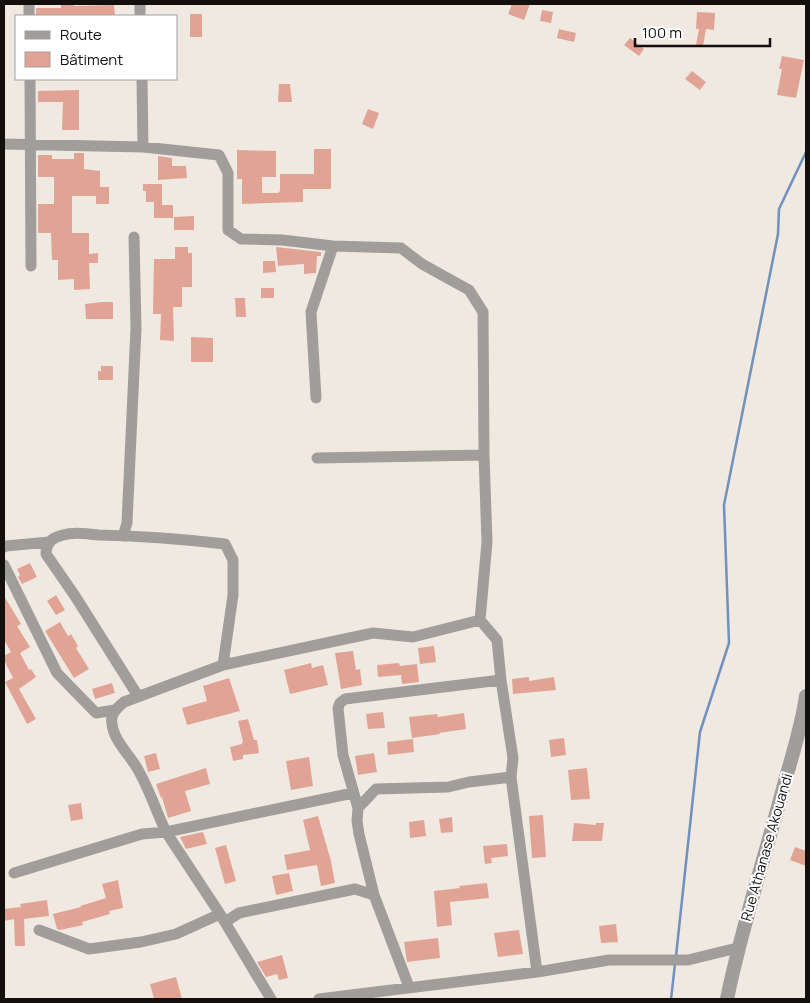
<svg xmlns="http://www.w3.org/2000/svg" width="810" height="1003" font-family="Manrope,sans-serif">
	<style>
		.lines { fill: none; stroke-linecap: round; stroke-linejoin: round }
		.stream { stroke: #7091bd; stroke-width: 2.5 }
		.building { fill: #e1a494 }
		.minor { stroke: #a09d9a; stroke-width: 11 }
		.tertiary { stroke: #a09d9a; stroke-width: 14 }
		.labels { text-anchor: middle; dominant-baseline: central; stroke-width: 4; stroke-linejoin: round; paint-order: stroke }
		.street-label { font-size: 14px; fill: #120f0d; stroke: #fff }
	</style>
	<rect width="100%" height="100%" fill="#f0e9e2"/>
	<g class="lines">
		<path class="stream" d="M676 956 700 732 729 643 724 505 778 234 779 209 806 152
			M671 999 675 964"/>
	</g>
	<path class="building" d="M61 4H74V6L114 5 115 16H36V8H61Z
		M512 4H530L524 20 508 14Z
		M542 10 553 12 551 23 540 21Z
		M697 12 715 13 714 30 706 29 703 46 696 45 699 29H696Z
		M190 14H202V37H190Z
		M559 29 576 33 574 42 557 38Z
		M630 38 644 49 639 56 624 45Z
		M782 56 804 60 796 98 777 95 782 69H779Z
		M692 71 706 82 700 90 685 79Z
		M279 84H290L292 102H278Z
		M79 90V130H62L63 102H38V91Z
		M368 109 379 113 373 129 362 124Z
		M314 149H331V189H303V202L242 204V179H237V150L276 151V177H262V193H278L280 191V174H314Z
		M74 153H84V169L100 171V187H109V204H96V196H72V233H89V254L98 253V263H89L90 289 74 290V279L58 280V260H52L51 233H38V204H54V177H38V155H52V159H74Z
		M158 156 172 158V166H186L187 178 158 180Z
		M143 184H162V205H173V218H154V202H146V191H143Z
		M194 216V230H174V217Z
		M175 247H188V253H192V287H182V307H173L174 341 160 340 161 314H153L154 259H175Z
		M276 247 321 252V256H317L316 273 304 274V264L278 266Z
		M263 261H275L276 272 263 273Z
		M261 288H274V298H261Z
		M235 298H245L246 317H236Z
		M102 302H113V319H86L85 304Z
		M191 337 213 338V362H191Z
		M101 366H113V380H98V371H101Z
		M30 563 37 577 22 584 18 577 20 575 17 569Z
		M56 595 65 610 56 615 47 601Z
		M4 596 21 624 17 626 30 647 20 653 29 670 31 669 36 677 19 689 36 719 27 724 5 682 13 678 4 660V656L11 652 4 640Z
		M60 622 68 636 71 634 78 646 76 648 89 669 74 678 45 631Z
		M434 646 436 662 420 664 418 648Z
		M353 651 356 670 360 669 362 685 341 689 335 653Z
		M311 663 312 668 323 665 328 685 290 694 284 670Z
		M399 663 400 666 417 664 419 682 402 684 401 675 378 677 377 665Z
		M529 677V681L554 677 556 690 513 694 512 679Z
		M229 678 240 711 187 725 182 708 207 701 203 686Z
		M112 683 115 693 95 699 92 689Z
		M383 712 385 728 368 729 366 714Z
		M464 713 466 729 439 733 440 734 412 738 409 717 437 714 438 717Z
		M248 719 254 740H257L259 753 243 755V759L233 761 230 747 242 744V742H243L238 721Z
		M564 738 566 755 551 757 549 740Z
		M413 739 414 752 388 755 387 742Z
		M156 753 160 769 148 772 144 756Z
		M374 753 377 772 358 775 355 756Z
		M309 757 313 786 291 790 286 761Z
		M206 768 210 784 185 791 191 811 168 818 162 797 161 798 156 784Z
		M587 768 590 799 571 800 568 770Z
		M81 803 83 819 71 821 68 805Z
		M543 815 546 857 532 858 529 816Z
		M318 816 331 861 335 883 321 886 317 865 287 870 284 855 310 850 303 820Z
		M452 817 453 832 441 833 439 819Z
		M424 820 426 836 410 838 409 822Z
		M574 823 596 825V823H604L602 841H572Z
		M203 832 207 844 186 849 180 837Z
		M507 844 508 856 491 858 492 863 485 864 483 846Z
		M226 845 236 881 225 884 215 848Z
		M795 847 806 851V866L790 860Z
		M289 873 293 891 276 895 272 876Z
		M118 880 123 908 109 911 110 914 82 922 83 925 60 930 57 929 53 914 81 907 80 906 106 898 102 884Z
		M487 883 489 898 450 902 452 925 437 927 434 891 460 888 459 886Z
		M47 900 49 916 24 919 25 946H15L14 919 4 921V909L21 907 20 904Z
		M616 924 618 942 601 943 599 926Z
		M519 930 523 954 498 957 494 933Z
		M438 938 440 958 407 962 404 942Z
		M282 955 288 978 279 980 277 974 266 977 257 962Z
		M176 977 182 999H154L150 984Z"/>
	<g class="lines">
		<path class="minor" d="M29 4V16
			M140 4V16
			M30 79 31 266
			M142 79 143 147
			M4 144 143 147 219 155 228 173V230L241 239 282 240 333 246 401 248 422 264 469 290 483 312 484 455
			M316 398 311 312 333 246
			M317 458 484 455 487 542 480 620 497 640 501 680 513 758 511 777 537 972
			M123 536 127 523 136 328 134 237
			M4 547 6 546 49 542
			M4 565 57 673 96 713 115 710
			M138 696 75 596 46 554C46 546 49 540 57 537 69 531 86 534 99 535 141 536 183 539 225 544L233 560V595L223 665
			M358 808 376 789 448 787 469 782 511 777
			M14 873 142 834 166 832C156 811 149 788 137 768 129 754 114 741 112 724 110 714 117 708 124 702L223 665 373 633 413 637 480 620
			M374 895 359 834 357 821 358 808 343 755 338 708 340 703 345 699 501 680
			M220 914 166 832 353 793
			M225 922 239 913 355 889 374 895 409 987
			M39 930 89 949 141 942 176 934 220 914 271 999
			M319 999 537 972 609 960H688L737 948"/>
		<path class="tertiary" d="M727 999C742 925 766 854 785 781 793 753 802 725 806 696"/>
	</g>
	<g class="labels">
		<g class="street-label">
			<text transform="translate(766 847) rotate(-74)">Rue Athanase Akouandi</text>
		</g>
	</g>
	<rect width="810" height="1003" fill="none" stroke="#120f0d" stroke-width="10"/>
	<rect x="15" y="15" width="162" height="65" fill="#ffffff" stroke="#a09f9e"/>
	<rect x="25" y="31" width="25" height="8" fill="#a09d9a" stroke="#a09f9e"/>
	<text x="60" y="40" font-size="15" fill="#120f0d">Route</text>
	<rect x="25" y="52" width="25" height="15" fill="#e1a494" stroke="#a09f9e"/>
	<text x="60" y="65" font-size="15" fill="#120f0d">Bâtiment</text>
	<path d="M635 38v8h135v-8" fill="none" stroke="#120f0d" stroke-width="2.5"/>
	<text x="642" y="38" font-size="15" fill="#120f0d" stroke="#ffffff" stroke-width="4" paint-order="stroke">100 m</text>
</svg>
